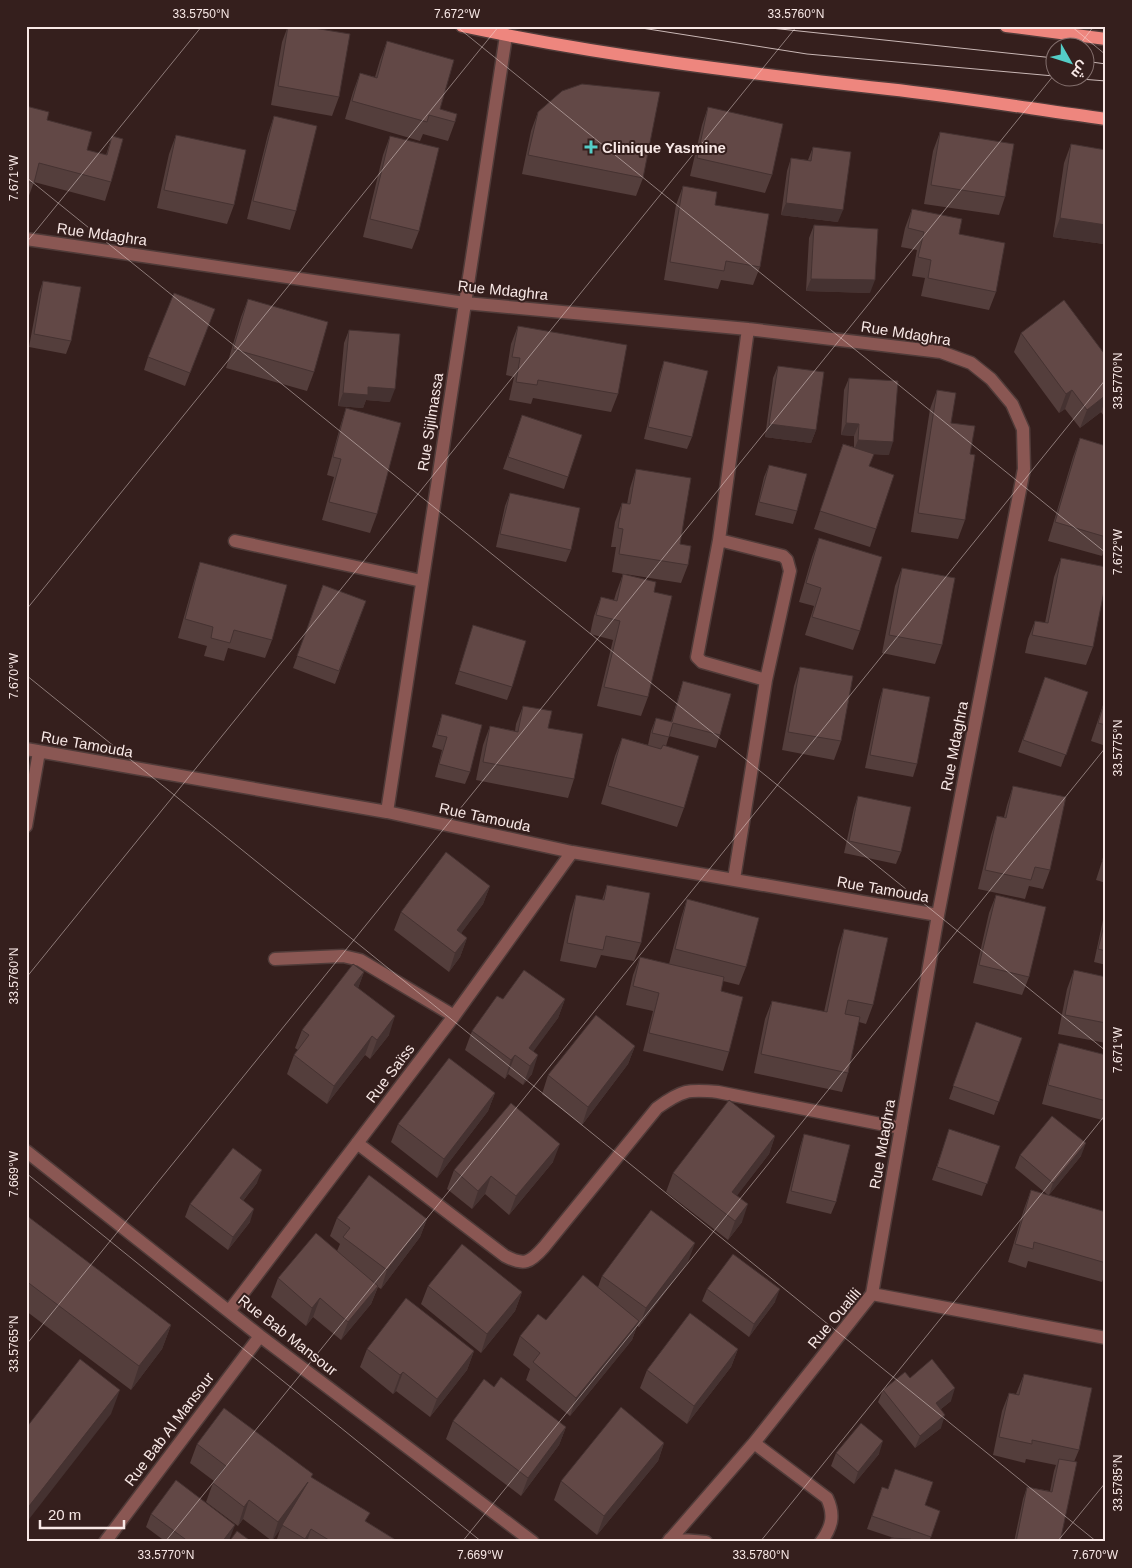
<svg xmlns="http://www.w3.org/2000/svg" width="1132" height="1568" font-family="Arial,Cairo,sans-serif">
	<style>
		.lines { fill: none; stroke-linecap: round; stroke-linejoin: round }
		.minor-casing { stroke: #503b39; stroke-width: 15 }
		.major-casing { stroke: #503b39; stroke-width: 15 }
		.minor { stroke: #8a5753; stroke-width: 12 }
		.major { stroke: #ee867e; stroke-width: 12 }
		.tram { stroke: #c9b7b5; stroke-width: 1 }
		.wall { fill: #543e3c }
		.shaded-wall { fill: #453231 }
		.building { fill: #624846; stroke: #453231 }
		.ticks { fill: none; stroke: #f8e8e6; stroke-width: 1; stroke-opacity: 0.45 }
		.poi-dot { fill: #54cdc7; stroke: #351f1d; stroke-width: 2 }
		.labels { text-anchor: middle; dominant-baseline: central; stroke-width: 4; stroke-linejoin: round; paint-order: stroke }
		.poi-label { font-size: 15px; font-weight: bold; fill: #f8e8e6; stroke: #351f1d; text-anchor: start }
		.street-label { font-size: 15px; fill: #f8e8e6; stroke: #351f1d }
		.neatline { fill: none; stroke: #f8e8e6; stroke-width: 2 }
		.ticks-label { font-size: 12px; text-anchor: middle; fill: #f8e8e6 }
	</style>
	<rect width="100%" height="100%" fill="#351f1d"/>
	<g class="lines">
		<defs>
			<path id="minor" d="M26 239 465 303 748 329 941 352 971 363 991 379 1012 404 1023 429 1024 469 938 915 872 1294 754 1443 668 1542
				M748 329 719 540 697 657 702 662 766 680
				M719 540 783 556 787 560 790 571 766 680 734 879
				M235 541 422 581
				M26 749 387 812 572 852 938 915
				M387 812 506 36
				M26 826 39 752
				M275 959 343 956 360 960 454 1016
				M357 1143 505 1256C524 1266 530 1263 544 1247L657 1108C682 1090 688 1089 718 1092L901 1128
				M26 1151 260 1336 533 1542
				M872 1294 1106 1338
				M230 1310 454 1016 572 852
				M754 1443 827 1498C835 1515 832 1527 821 1542
				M670 1539 706 1542
				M105 1542 260 1336"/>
			<path id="major" d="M462 26C603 56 746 73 888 89 961 97 1033 109 1106 119
				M1006 26 1106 39"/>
		</defs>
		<use href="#minor" class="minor-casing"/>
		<use href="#major" class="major-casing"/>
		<use href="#minor" class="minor"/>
		<use href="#major" class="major"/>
		<path class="tram" d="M629 26 807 54 1054 76
			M752 26 1054 58
			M1084 61 1106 64
			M1068 78 1106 81"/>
	</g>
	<path class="wall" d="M288 26H302L339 97 332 116 271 105 282 42Z
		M387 41 440 109 455 122 448 141 423 134 420 141 345 119 353 92 360 73 375 77 380 60Z
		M26 106 47 120 87 150 106 155 112 136 111 182 105 201 34 182 27 201H26Z
		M708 107 772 175 765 193 690 176 702 125Z
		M538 112 643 178 636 196 522 174 531 131Z
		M274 116 296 211 290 230 247 219 268 134Z
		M940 132 1005 197 999 215 924 204 933 151Z
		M176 135 234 205 227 224 157 208 169 154Z
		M390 136 419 231 412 249 363 237 383 155Z
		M1071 144 1106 150V240L1104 244 1053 237 1064 163Z
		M813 147 838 222 781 215 787 171 791 158 808 160Z
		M683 186 715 205 760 267 753 285 721 280 718 289 664 280 676 205Z
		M912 209 959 234 996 292 989 310 921 296 925 278 912 276 917 250 901 247 905 228Z
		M814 225 870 293 806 291 809 238Z
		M43 281 71 341 66 354 29 347 39 293Z
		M248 299 314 372 307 391 226 368 241 317Z
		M215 309 185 386 144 370 148 357Z
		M518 326 618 394 611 412 533 398 531 404 509 400 514 377 506 375 511 344Z
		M349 330 390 402 366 400 363 408 338 406 344 343Z
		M1021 333 1106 356V419L1101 412 1080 428 1065 409 1059 413 1014 352Z
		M664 361 692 437 687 449 644 439 660 373Z
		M778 366 816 430 811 443 765 437 773 378Z
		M849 378 889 455 873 454 869 466 876 529 870 547 814 529 843 444 854 447V436L841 435 844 390Z
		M937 390 951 423 970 454 965 520 958 539 911 532 930 409Z
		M346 408 377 514 370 533 322 520 334 477 327 475 340 427Z
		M522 415 582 435 564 489 503 469Z
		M1080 438 1106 446V547L1102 556 1048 541 1073 457Z
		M769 465 797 511 793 524 755 515 764 477Z
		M636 469 680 544 688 565 681 583 625 574 654 592 648 697 641 716 597 706 613 640 590 634 594 616 601 597 614 600 616 593 623 574 612 572 616 547H611L615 522 622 503 627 504 630 488Z
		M510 493 571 550 566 562 496 547 505 506Z
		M819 538 860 631 853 650 805 635 814 606 799 602 812 557Z
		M1061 558 1093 647 1086 665 1025 653 1028 639 1035 621 1045 623 1054 577Z
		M200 562 272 640 265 658 228 648 224 661 204 656 207 646 178 638 194 581Z
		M902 568 942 645 935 664 882 653 895 586Z
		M323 585 366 601 335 684 293 668Z
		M473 625 512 687 507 700 455 684Z
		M800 667 841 741 834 760 782 750 794 686Z
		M1045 677 1088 692 1061 767 1018 752Z
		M683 681 720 735 716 748 669 736 666 746 684 808 677 827 601 804 615 756 622 738 648 745 651 731 656 718 671 722 679 694Z
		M883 688 917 764 913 777 865 768 879 701Z
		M1106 696V746L1091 741Z
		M523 706 548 728 574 779 568 798 476 780 483 745 490 726 515 731 516 724Z
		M442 714 470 772 465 784 435 777 442 750 432 747 438 727Z
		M1013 786 1050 870 1043 889 1029 886 1025 899 978 889 991 835 997 816 1004 817 1007 805Z
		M858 796 901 852 896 864 844 853 854 808Z
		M1106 849V883L1096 880Z
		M607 885 641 943 634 961 601 955 596 968 560 961 570 914 576 895 602 900Z
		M490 886 483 904 461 933 467 938 460 957 449 972 394 930 401 912Z
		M996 895 1029 977 1022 995 973 983 989 913Z
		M687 899 746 967 739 985 723 981 721 991 729 1052 723 1071 643 1051 653 1011 626 1005 633 975 640 957 669 964 681 918Z
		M1106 913V965L1094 962 1103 920Z
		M844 929 873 1005 866 1024 859 1022 848 1073 842 1092 754 1073 765 1019 772 1001 824 1012 838 948Z
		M1074 970 1106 977V1043L1058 1034 1067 989Z
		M364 972 358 988 389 1035 370 1059 365 1055 327 1104 287 1074 294 1055 298 1050 295 1048 302 1030Z
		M503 999H565L558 1018 533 1051 532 1074 523 1085 508 1074 505 1079 465 1050 472 1031Z
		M976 1022 1022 1038 994 1115 949 1099Z
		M1059 1043 1106 1055V1121L1042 1104 1053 1062Z
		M635 1046 628 1064 582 1125 542 1094 548 1075Z
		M495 1093 488 1111 437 1178 391 1142 398 1124Z
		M804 1134 836 1202 831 1214 786 1203 800 1147Z
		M775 1136 769 1154 737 1195 742 1222 728 1240 666 1192 673 1173Z
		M945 1142 1000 1146 982 1196 932 1180Z
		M1020 1155 1081 1156 1049 1195 1106 1212V1272L1102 1282 1028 1261 1026 1268 1008 1262 1024 1209 1031 1190 1048 1195 1015 1168Z
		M553 1162 509 1215 485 1194 472 1209 447 1189 454 1170Z
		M257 1183 243 1201 250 1222 228 1250 185 1217 190 1204Z
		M26 1215 171 1325 162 1349 131 1390 26 1311Z
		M337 1218 427 1219 420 1237 381 1289 378 1287 371 1304 341 1340 313 1317 306 1326 271 1297 278 1278 337 1251 340 1244 330 1236Z
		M688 1262 639 1327 637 1326 632 1340 570 1416 526 1380 530 1369 513 1355 520 1336 598 1287 602 1276Z
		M428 1286 522 1292 515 1311 481 1353 421 1304Z
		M707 1289 775 1302 749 1337 702 1301Z
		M367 1349 474 1351 467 1370 430 1417 396 1391 393 1394 360 1367Z
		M738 1349 731 1367 687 1424 640 1388 647 1370Z
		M1024 1374 1079 1450 1074 1462 1060 1542H1014L1023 1499 1027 1487 1050 1491 1054 1471 1056 1465 1026 1459 1025 1463 993 1455 1002 1411 1009 1393 1016 1394Z
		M910 1378 951 1401 941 1409V1428L915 1448 878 1402 883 1390Z
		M494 1387 566 1427 559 1445 521 1496 446 1439 453 1421Z
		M664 1443 658 1461 597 1535 554 1500 561 1481Z
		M197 1444 312 1478 367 1522 399 1542H276L281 1527 272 1541 243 1519 238 1526 206 1502 213 1483 214 1481 190 1463Z
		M836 1453 879 1454 854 1484 831 1466Z
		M882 1487 925 1505 940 1511 929 1542H889L891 1538H894L867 1529Z
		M151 1514 230 1538 227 1542H166L146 1527Z"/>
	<path class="shaded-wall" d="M786 203 843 210 838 222 781 215Z
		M1060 218 1106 225V240L1104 244 1053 237Z
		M811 279 875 280 870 293 806 291Z
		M368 387 395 389 390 402 366 400 363 408 338 406 343 393Z
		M1072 390 1065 409 1059 413 1066 394Z
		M1106 395V398L1101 412 1080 428 1087 410Z
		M846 423 859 424 854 436 841 435Z
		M769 424 816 430 811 443 765 437Z
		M858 440 893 442 889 455 853 453Z
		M490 886 483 904 450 948 457 930Z
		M467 938 460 957 449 972 455 953Z
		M364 972 357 991 354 985Z
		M565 999 558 1018 525 1063 529 1048Z
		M395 1016 389 1035 370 1059 377 1040Z
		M372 1036 365 1055 327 1104 334 1086Z
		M635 1046 628 1064 582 1125 588 1107Z
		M515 1055 508 1074 505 1079 511 1060Z
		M538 1055 532 1074 523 1085 530 1066Z
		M495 1093 488 1111 437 1178 444 1159Z
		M775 1136 769 1154 726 1210 732 1192Z
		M1086 1143 1081 1156 1049 1195 1053 1183Z
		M560 1144 553 1162 509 1215 516 1196Z
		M262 1170 257 1183 235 1211 240 1198Z
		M491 1176 485 1194 472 1209 478 1191Z
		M748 1204 742 1222 728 1240 735 1221Z
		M254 1209 250 1222 228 1250 233 1237Z
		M427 1219 420 1237 381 1289 387 1270Z
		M695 1243 688 1262 639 1327 646 1308Z
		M378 1286 371 1304 341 1340 348 1322Z
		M780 1289 775 1302 749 1337 754 1324Z
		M522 1292 515 1311 481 1353 487 1334Z
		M320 1298 313 1317 306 1326 312 1308Z
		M639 1321 632 1340 570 1416 576 1398Z
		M171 1325 162 1349 131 1390 139 1366Z
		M738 1349 731 1367 687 1424 694 1406Z
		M474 1351 467 1370 430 1417 437 1399Z
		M403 1372 396 1391 393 1394 400 1375Z
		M955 1388 951 1401 932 1416 936 1403Z
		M120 1390 111 1414 26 1523V1510Z
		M945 1415 941 1428 915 1448 920 1436Z
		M566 1427 559 1445 521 1496 528 1478Z
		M883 1441 879 1454 854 1484 858 1472Z
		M664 1443 658 1461 597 1535 604 1516Z
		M308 1482 301 1501 272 1541 278 1522Z
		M249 1500 243 1519 238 1526 244 1507Z
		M235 1525 230 1538 227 1542H222Z
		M311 1529 307 1542H304L305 1539Z"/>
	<path class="building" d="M288 26H302L350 34 339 97 278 86Z
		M387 41 454 60 440 109 457 114 455 122 429 115 427 122 352 101 360 73 377 78Z
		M582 84 660 92 643 178 528 155 538 112 562 91Z
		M26 106 49 112 47 120 92 132 87 150 107 155 112 136 123 139 111 182 39 163 34 183 26 181Z
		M708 107 783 124 772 175 697 158Z
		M274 116 317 126 296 211 253 201Z
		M940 132 1014 144 1005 197 931 185Z
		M176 135 246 150 234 205 164 190Z
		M390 136 439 148 419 231 370 219Z
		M1071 144 1106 150V225L1060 218Z
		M813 147 851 152 843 210 786 203 791 158 811 161Z
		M683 186 717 192 715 205 769 214 760 267 726 261 724 271 670 262Z
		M912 209 962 219 959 234 1005 243 996 292 928 278 931 260 918 257 924 232 908 228Z
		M814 225 878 229 875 280 811 279Z
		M43 281 81 287 71 341 34 334Z
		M174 293 215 309 190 373 148 357Z
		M248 299 328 322 314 372 233 349Z
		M1064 300 1106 356V395L1087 410 1072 390 1066 394 1021 333Z
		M518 326 627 345 618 394 538 380 537 385 516 382 520 358 512 357Z
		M349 330 400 334 395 389 368 387V395L343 393Z
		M664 361 708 371 692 437 648 427Z
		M778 366 824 372 816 430 769 424Z
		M849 378 898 381 893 442 858 440 859 424 846 423Z
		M937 390 956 393 951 423 975 426 970 454 975 455 965 520 918 513Z
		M346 408 401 423 377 514 329 502 341 459 333 457Z
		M522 415 582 435 568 477 508 457Z
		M1080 438 1106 446V537L1055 522Z
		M843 444 874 454 869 466 894 475 876 529 820 511Z
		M769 465 807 474 797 511 759 502Z
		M636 469 691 478 680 544 691 546 688 565 619 554 623 529 618 528 622 503 630 504Z
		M510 493 580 508 571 550 500 534Z
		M819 538 882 557 860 631 812 617 821 588 806 583Z
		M1061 558 1106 567V581L1093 647 1032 635 1035 621 1048 623Z
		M200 562 287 585 272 640 234 630 230 643 211 638 213 627 185 619Z
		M902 568 955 578 942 645 889 635Z
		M623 574 656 582 654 592 672 596 648 697 604 687 620 621 596 615 601 597 617 601Z
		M323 585 366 601 339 671 297 656Z
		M473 625 526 641 512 687 459 671Z
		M800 667 853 676 841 741 788 732Z
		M1045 677 1088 692 1066 755 1023 740Z
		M683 681 731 694 720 735 673 723 669 737 652 733 656 718 672 722Z
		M883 688 930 697 917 764 870 755Z
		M1106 697V725L1098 723Z
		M523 706 552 711 548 728 583 734 574 779 483 762 490 726 518 732Z
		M442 714 482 725 470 772 439 764 447 737 437 735Z
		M622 738 661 749 663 745 699 756 684 808 608 786Z
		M1013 786 1066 797 1050 870 1035 867 1031 880 985 870 997 816 1006 818Z
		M858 796 911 807 901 852 849 841Z
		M1106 851V862L1102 861Z
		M446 852 490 886 457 930 467 938 455 953 401 912Z
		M607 885 650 893 641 943 606 936 603 950 567 943 576 895 604 900Z
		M996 895 1046 907 1029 977 979 965Z
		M687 899 759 918 746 967 675 949Z
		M1106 917V951L1098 949Z
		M844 929 888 938 873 1005 848 1000 845 1014 860 1017 848 1073 761 1054 772 1001 827 1012Z
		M640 957 724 977 721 991 743 997 729 1052 649 1033 659 993 633 986Z
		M353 964 364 972 354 985 395 1016 377 1040 372 1036 334 1086 294 1055 309 1035 302 1030Z
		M524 970 565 999 529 1048 538 1055 530 1066 515 1055 511 1060 472 1031 497 996 503 999Z
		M1074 970 1106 977V1023L1065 1015Z
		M596 1015 635 1046 588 1107 548 1075Z
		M976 1022 1022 1038 999 1102 953 1086Z
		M1059 1043 1106 1055V1101L1048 1085Z
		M449 1058 495 1093 444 1159 398 1124Z
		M729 1100 775 1136 732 1192 748 1204 735 1221 673 1173Z
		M511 1103 560 1144 516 1196 491 1176 478 1191 454 1170Z
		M1052 1116 1086 1143 1053 1183 1020 1155Z
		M949 1129 1000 1146 987 1184 937 1167Z
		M804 1134 850 1145 836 1202 791 1191Z
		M233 1148 262 1170 240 1198 254 1209 233 1237 190 1204Z
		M369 1175 427 1219 387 1270 343 1237 350 1228 337 1218Z
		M1031 1190 1106 1212V1263L1034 1242 1033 1249 1015 1244Z
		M651 1210 695 1243 646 1308 602 1276Z
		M26 1215 171 1325 139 1366 26 1281Z
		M316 1233 378 1286 348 1322 320 1298 312 1308 278 1278Z
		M462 1244 522 1292 487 1334 428 1286Z
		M733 1254 780 1289 754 1324 707 1289Z
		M583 1275 639 1321 576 1398 533 1362 540 1353 520 1336 538 1314 546 1320Z
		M406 1298 474 1351 437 1399 403 1372 400 1375 367 1349Z
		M690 1313 738 1349 694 1406 647 1370Z
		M80 1359 120 1390 26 1510V1428Z
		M932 1359 955 1388 936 1403 945 1415 920 1436 883 1390 905 1372 910 1378Z
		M1024 1374 1092 1388 1079 1450 1032 1440V1444L999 1437 1009 1393 1019 1395Z
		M501 1377 566 1427 528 1478 453 1421 484 1379 494 1387Z
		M621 1407 664 1443 604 1516 561 1481Z
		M224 1408 313 1474 311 1477 370 1513 365 1521 399 1542H332L311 1529 305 1539 282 1525 308 1482 278 1522 249 1500 244 1507 213 1483 226 1466 197 1444Z
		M861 1423 883 1441 858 1472 836 1453Z
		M1059 1459 1077 1462 1060 1542H1016L1027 1487 1052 1492Z
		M895 1469 933 1482 925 1505 940 1511 931 1537 872 1516 882 1487 888 1489Z
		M176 1480 235 1525 222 1542H189L151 1514Z
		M237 1531 252 1542H229Z
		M891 1538 911 1539V1542H891Z"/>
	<path class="ticks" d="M456 26 1106 553M1071 26 1106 55M1077 48 1094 26M26 177 1106 1051M26 243 202 26M26 610 499 26M26 675 1097 1542M26 978 797 26M26 1173 482 1542M26 1345 1054 75M165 1542 1106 379M462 1542 1106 747M760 1542 1106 1114M1057 1542 1106 1482"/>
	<path class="poi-dot" d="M588.5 139.5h5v5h5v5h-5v5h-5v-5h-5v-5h5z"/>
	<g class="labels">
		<g class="poi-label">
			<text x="602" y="147">Clinique Yasmine</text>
		</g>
		<g class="street-label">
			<text transform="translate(102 234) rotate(8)">Rue Mdaghra</text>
			<text transform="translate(503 290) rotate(6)">Rue Mdaghra</text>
			<text transform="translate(906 333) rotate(9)">Rue Mdaghra</text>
			<text transform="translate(430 422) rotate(-81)">Rue Sijilmassa</text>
			<text transform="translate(87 744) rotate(10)">Rue Tamouda</text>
			<text transform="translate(954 746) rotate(-79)">Rue Mdaghra</text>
			<text transform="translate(485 817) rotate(12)">Rue Tamouda</text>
			<text transform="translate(883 889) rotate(10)">Rue Tamouda</text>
			<text transform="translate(390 1073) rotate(-53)">Rue Saïss</text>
			<text transform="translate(882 1144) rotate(-80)">Rue Mdaghra</text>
			<text transform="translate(834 1318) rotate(-50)">Rue Oualili</text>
			<text transform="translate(288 1335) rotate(38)">Rue Bab Mansour</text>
			<text transform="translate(169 1429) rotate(-53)">Rue Bab Al Mansour</text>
		</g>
	</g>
	<rect width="1132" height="1568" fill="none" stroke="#351f1d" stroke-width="55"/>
	<g transform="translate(1070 62) rotate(129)"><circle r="24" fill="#351f1d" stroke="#836f6d"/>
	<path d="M0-4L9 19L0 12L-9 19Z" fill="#54cdc7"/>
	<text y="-8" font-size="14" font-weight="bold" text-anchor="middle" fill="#f8e8e6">ش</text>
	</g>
	<path d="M40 1520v8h84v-8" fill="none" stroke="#f8e8e6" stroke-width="2.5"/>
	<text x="48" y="1520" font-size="15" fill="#f8e8e6" stroke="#351f1d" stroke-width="4" paint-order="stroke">20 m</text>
	<rect x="28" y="28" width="1076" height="1512" class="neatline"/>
	<g class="ticks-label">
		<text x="201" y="18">33.5750°N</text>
		<text x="457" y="18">7.672°W</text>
		<text x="796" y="18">33.5760°N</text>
		<text transform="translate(14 178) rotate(-90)" y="4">7.671°W</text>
		<text transform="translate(1118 381) rotate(-90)" y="4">33.5770°N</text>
		<text transform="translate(1118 552) rotate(-90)" y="4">7.672°W</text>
		<text transform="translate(14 676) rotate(-90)" y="4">7.670°W</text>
		<text transform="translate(1118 748) rotate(-90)" y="4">33.5775°N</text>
		<text transform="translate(14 976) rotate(-90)" y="4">33.5760°N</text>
		<text transform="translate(1118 1050) rotate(-90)" y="4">7.671°W</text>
		<text transform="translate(14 1174) rotate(-90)" y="4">7.669°W</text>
		<text transform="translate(14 1344) rotate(-90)" y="4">33.5765°N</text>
		<text transform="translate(1118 1483) rotate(-90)" y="4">33.5785°N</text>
		<text x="166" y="1559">33.5770°N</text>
		<text x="480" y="1559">7.669°W</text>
		<text x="761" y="1559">33.5780°N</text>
		<text x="1095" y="1559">7.670°W</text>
	</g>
</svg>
